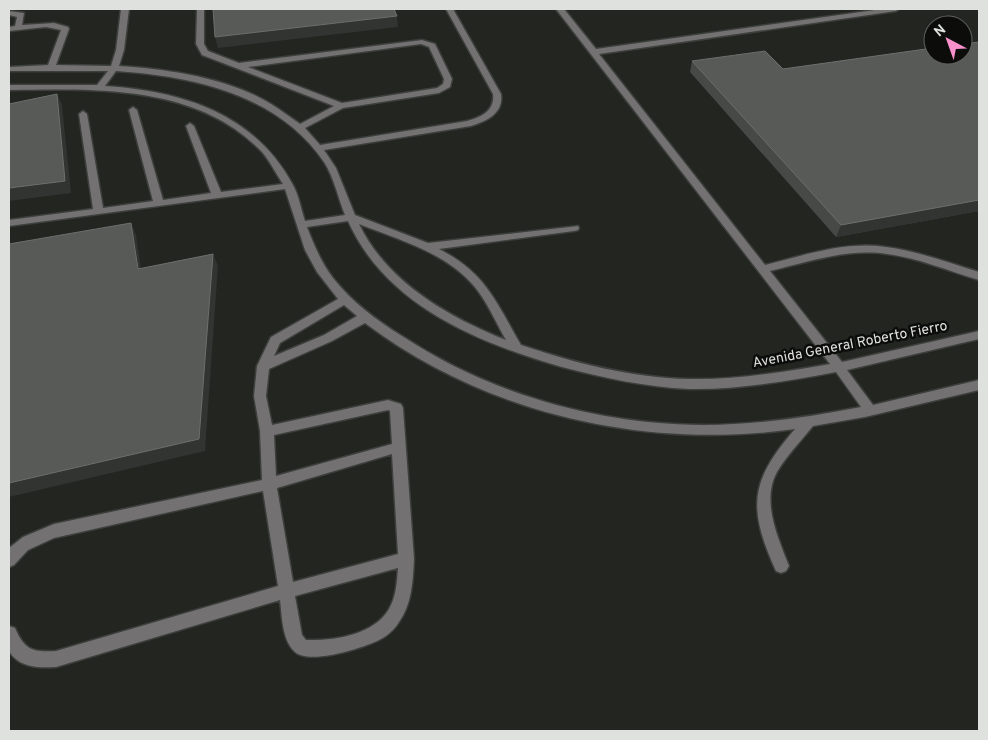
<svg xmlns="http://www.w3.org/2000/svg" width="988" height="740" font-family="Overpass,sans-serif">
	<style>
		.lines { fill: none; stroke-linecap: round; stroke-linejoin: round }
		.minor-casing { stroke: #3c3f3b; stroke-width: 3 }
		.minor { fill: #737172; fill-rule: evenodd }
		.wall { fill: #464945 }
		.shaded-wall { fill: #313430 }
		.building { fill: #575a56; stroke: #6c6f6b }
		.labels { text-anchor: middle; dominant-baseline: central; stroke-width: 5; stroke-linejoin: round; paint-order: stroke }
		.street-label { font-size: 14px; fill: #dfe1de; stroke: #0c0d0b }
	</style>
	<rect width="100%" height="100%" fill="#222520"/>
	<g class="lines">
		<defs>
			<path id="minor" d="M121 9H129L124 50 119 66C168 69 229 78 271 104 281 110 290 117 300 124L334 106 202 55 196 44 197 9H204V44L208 51 239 63 422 40 435 44 452 79 450 87 439 93 343 108 305 128 320 145 467 121C481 117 495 111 493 94L446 9H453L501 94C504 113 487 121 471 126L324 150 336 168 355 215 428 243 578 226 579 228 578 230 574 231 439 249C486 273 496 302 521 345 575 363 632 378 689 379 736 380 783 372 830 364L556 9H564L596 49 882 9H899L896 11 599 54 765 265C805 255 845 241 886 247 918 251 949 263 979 272V280C948 271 919 258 887 254 847 248 808 262 770 271L842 362 979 331V339L847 370 873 405 979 380V390L865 417 813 426C801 441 787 455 777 472 761 501 778 538 789 566L786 571 781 573 776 571C747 507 750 481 795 429 645 450 486 414 365 323L332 341 269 369 266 396 272 425 388 400 401 404 403 408 414 559C413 580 412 604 399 622 394 630 387 636 379 640 363 648 308 666 294 651 282 639 282 616 280 600L56 667C39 668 19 668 9 651V626L15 628C25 651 33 652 56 651L278 586 263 491 54 538 28 550 14 565 9 567V548L23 537 54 524 262 480 260 431 254 396 257 366 271 337 338 299 317 272 305 250 285 189 9 226V220L93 209 79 114 83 111 87 114 103 208 153 201 129 110 133 107 137 110 163 200 211 193 186 126 190 123 194 126 221 192 283 184C276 174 270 161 262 152 197 84 95 89 9 90V85H97L108 71H9V67L48 65 61 30 46 27 9 31V27L15 26 17 17 9 15V11L24 13 22 25 54 23 68 27 69 29 56 65 111 66 116 50ZM421 44 429 47 444 79 443 84 437 88 342 103 248 67ZM116 71C193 76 279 95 324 162 334 177 338 198 345 215L305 221C301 209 299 196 293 185 254 113 182 91 105 86ZM348 221C386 306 479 343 562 367 604 378 646 387 689 389 738 390 787 381 836 372L861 407C809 417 756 425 703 425 597 424 490 394 402 336 376 320 352 302 333 278 321 262 314 245 307 227ZM359 224C399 240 445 252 474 286 487 301 496 323 506 340 448 317 387 282 359 224ZM344 305 357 316 324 335 274 356 280 343ZM388 410 390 411 392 444 276 476 274 435ZM392 454 398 554 293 582 277 488ZM398 568C397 582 396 597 389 609 374 635 333 641 306 640L302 635 295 596Z"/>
		</defs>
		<use href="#minor" class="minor-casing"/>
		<use href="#minor" class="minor"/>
	</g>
	<path class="wall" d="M979 42V211L836 237 690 72 692 61 783 69Z"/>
	<path class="shaded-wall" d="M397 16 398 27 218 48 215 37Z
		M57 94 62 105 71 193 9 201V188Z
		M979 200V211L836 237 841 225Z
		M131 223 136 235 143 281 138 269Z
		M213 254 218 266 205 451 9 497V483Z"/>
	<path class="building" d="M213 9H394L397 16 215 37Z
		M979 42V200L841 225 692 61 765 51 783 69 933 48V55H963V44Z
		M57 94 65 181 9 188V104Z
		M131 223 138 269 213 254 199 439 9 483V244Z"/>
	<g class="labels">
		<g class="street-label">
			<text transform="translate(850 345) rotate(-11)">Avenida General Roberto Fierro</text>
		</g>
	</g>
	<rect width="988" height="740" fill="none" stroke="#dfe1de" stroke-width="20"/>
	<g transform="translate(948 40) rotate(319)"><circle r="24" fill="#0c0d0b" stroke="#60625f"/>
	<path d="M0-4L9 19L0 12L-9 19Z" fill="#f890cc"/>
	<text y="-8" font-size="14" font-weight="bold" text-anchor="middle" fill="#dfe1de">N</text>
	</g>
</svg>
